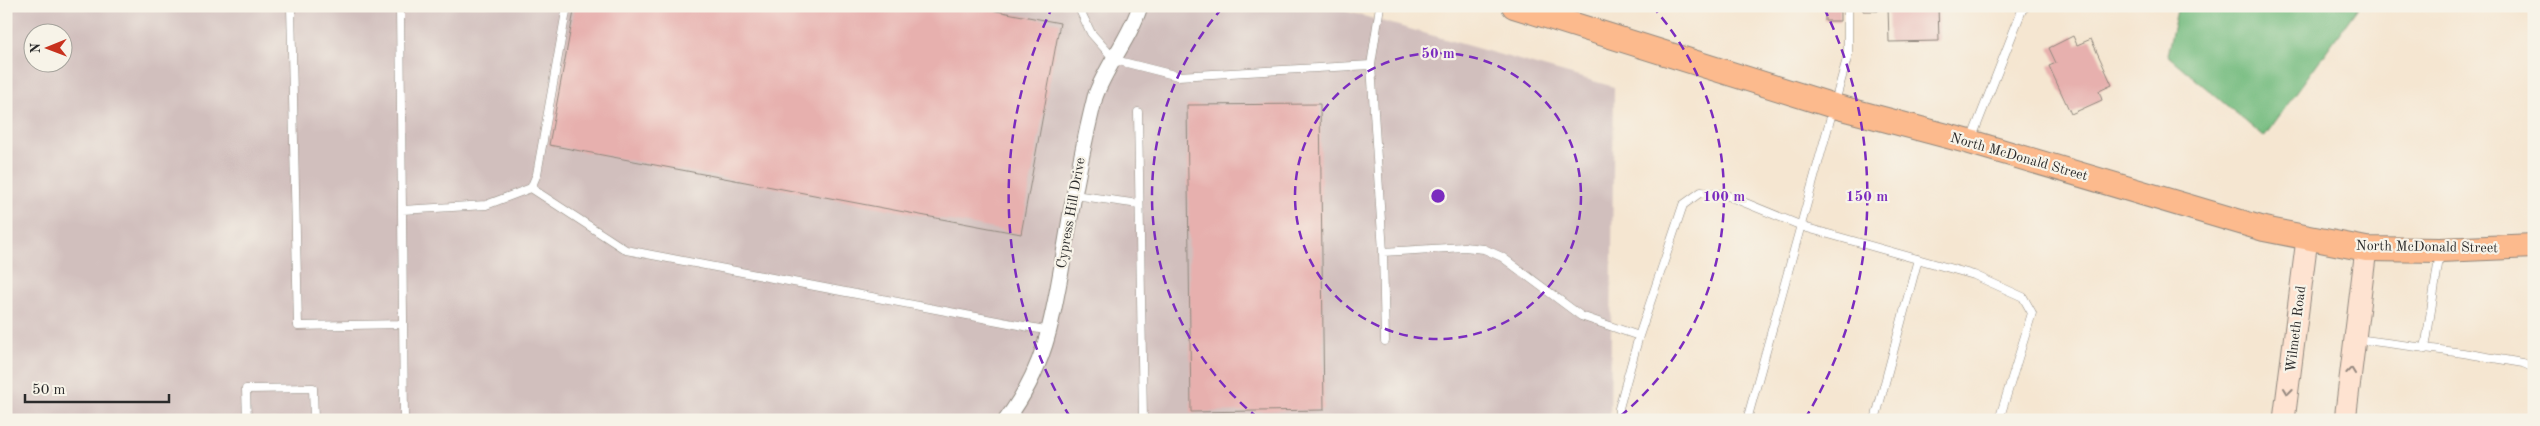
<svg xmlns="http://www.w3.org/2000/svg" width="2540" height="426" font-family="'Old Standard TT',serif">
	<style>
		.industrial { fill: #d1bfbd; fill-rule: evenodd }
		.forest { fill: #78bd82; stroke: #527456 }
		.building { fill: #e7b0ae }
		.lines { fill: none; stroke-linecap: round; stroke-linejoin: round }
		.service-casing { stroke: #90887e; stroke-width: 9 }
		.minor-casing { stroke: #90887e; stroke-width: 17 }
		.secondary-casing { stroke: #90887e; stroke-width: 23 }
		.primary-casing { stroke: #90887e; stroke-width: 26 }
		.service { stroke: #fff; stroke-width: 8 }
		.minor { stroke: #fff; stroke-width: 15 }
		.secondary { stroke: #fee3d1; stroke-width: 21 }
		.primary { stroke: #fcba8d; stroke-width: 24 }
		.oneway { stroke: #94877e }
		.ring { fill: none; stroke: #7b2cbf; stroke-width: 2.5; stroke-dasharray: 9 6 }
		.labels { text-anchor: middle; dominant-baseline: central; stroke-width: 4.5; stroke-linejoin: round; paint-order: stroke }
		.street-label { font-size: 14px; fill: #2b2b2b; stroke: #f7f3e8 }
		.centre { fill: #7b2cbf; stroke: #f7f3e8; stroke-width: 2.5 }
		.ring-label { font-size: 15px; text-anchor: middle; font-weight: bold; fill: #7b2cbf; stroke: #f7f3e8; stroke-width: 4.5; stroke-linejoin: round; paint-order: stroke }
	</style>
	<rect width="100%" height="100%" fill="#f7f3e8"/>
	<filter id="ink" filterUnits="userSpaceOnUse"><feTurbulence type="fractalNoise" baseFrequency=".02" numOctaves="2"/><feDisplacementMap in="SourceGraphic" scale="10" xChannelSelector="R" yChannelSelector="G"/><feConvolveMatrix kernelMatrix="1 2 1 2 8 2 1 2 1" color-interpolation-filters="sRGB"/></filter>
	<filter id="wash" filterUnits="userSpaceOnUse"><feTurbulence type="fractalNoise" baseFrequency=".0096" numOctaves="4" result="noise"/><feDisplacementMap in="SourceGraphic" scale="20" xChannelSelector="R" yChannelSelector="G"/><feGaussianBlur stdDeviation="1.12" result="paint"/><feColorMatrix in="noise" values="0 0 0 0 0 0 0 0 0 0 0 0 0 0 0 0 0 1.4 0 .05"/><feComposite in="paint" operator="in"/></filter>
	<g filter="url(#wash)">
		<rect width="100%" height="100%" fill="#f5e6d1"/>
		<path class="industrial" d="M6 6H1328L1614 87 1610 420H6ZM32 32H62V62H32Z"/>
		<path class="forest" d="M2178 6H2359L2264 137 2167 55Z"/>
		<g id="blocks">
			<path class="building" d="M575 6H970L1060 23 1021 234 549 145Z
				M1825 6H1840V21H1825Z
				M1863 6H1878V11H1863Z
				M1888 6H1938L1939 41 1889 42Z
				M2073 36 2077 45 2091 39 2112 85 2099 91 2102 100 2071 114 2049 66 2056 63 2049 48Z
				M1320 104 1324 410 1191 412 1187 105Z"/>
		</g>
	</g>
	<g filter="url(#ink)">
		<use href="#blocks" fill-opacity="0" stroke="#90887e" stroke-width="1"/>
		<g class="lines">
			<defs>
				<path id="service" d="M291 6 298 326 403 324
					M400 6 404 420
					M1078 6 1091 33 1115 60 1178 76 1371 65 1380 6
					M1371 65 1383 252 1385 341
					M1138 112 1143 420
					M1971 140 2022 10 2027 6
					M531 188 626 250 1050 331
					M1074 195 1139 204
					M402 210 486 205 531 188 537 174 567 6
					M1383 252 1464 247 1484 249 1502 257 1581 316 1639 336
					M2357 339 2463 353 2523 363 2534 368
					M2425 349 2440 252
					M247 420 246 389 313 388 314 420
					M1619 420V408L1639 336 1683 205 1701 192 1726 195 1807 228 1974 275 2023 297 2032 313 1999 420
					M1747 420 1848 55V6
					M1875 420 1918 259"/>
				<path id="minor" d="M1006 420C1049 363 1054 310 1066 242 1074 193 1083 145 1095 97 1106 65 1130 39 1140 6"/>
				<path id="secondary" d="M2284 420 2307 239
					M2345 420 2366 249"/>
				<path id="primary" d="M1514 6 1834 106 1970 142 2264 229 2366 249 2440 250 2534 246"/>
			</defs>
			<use href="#service" class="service-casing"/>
			<use href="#minor" class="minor-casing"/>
			<use href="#secondary" class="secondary-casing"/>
			<use href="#primary" class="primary-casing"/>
			<use href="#service" class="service"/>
			<use href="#minor" class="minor"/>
			<use href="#secondary" class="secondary"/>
			<use href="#primary" class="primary"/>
		</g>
		<defs><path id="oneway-chevron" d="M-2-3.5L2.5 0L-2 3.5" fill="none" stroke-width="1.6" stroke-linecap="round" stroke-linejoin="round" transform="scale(1.25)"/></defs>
		<g class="oneway">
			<use href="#oneway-chevron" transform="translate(2351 371) rotate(-83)"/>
			<use href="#oneway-chevron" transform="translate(2288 391) rotate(97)"/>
		</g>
	</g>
	<g class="ring">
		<circle cx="1438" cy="196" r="143"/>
		<path d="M1258 418A286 286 0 0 1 1224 6M1652 6A286 286 0 0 1 1618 418"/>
		<path d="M1070 417A429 429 0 0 1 1052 8M1824 8A429 429 0 0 1 1806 417"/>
	</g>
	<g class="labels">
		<g class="street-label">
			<text transform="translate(2019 157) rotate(16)">North McDonald Street</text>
			<text transform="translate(1071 213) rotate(-80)">Cypress Hill Drive</text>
			<text transform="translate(2427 247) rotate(1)">North McDonald Street</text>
			<text transform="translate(2296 329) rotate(-83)">Wilmeth Road</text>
		</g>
	</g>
	<circle cx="1438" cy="196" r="8" class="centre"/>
	<g class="ring-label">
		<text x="1438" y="58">50 m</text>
		<text x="1724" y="201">100 m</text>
		<text x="1867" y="201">150 m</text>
	</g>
	<rect width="2540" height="426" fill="none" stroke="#f7f3e8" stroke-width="25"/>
	<g transform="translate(48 48) rotate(269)"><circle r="24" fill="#f7f3e8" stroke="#a5a39c"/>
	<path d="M0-4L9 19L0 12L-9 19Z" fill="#c8321e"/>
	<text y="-8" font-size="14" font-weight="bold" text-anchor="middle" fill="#2b2b2b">N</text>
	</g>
	<path d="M25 394v8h144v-8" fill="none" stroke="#2b2b2b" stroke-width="2.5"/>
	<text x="32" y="394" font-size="15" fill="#2b2b2b" stroke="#f7f3e8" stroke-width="4" paint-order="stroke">50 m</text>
</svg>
